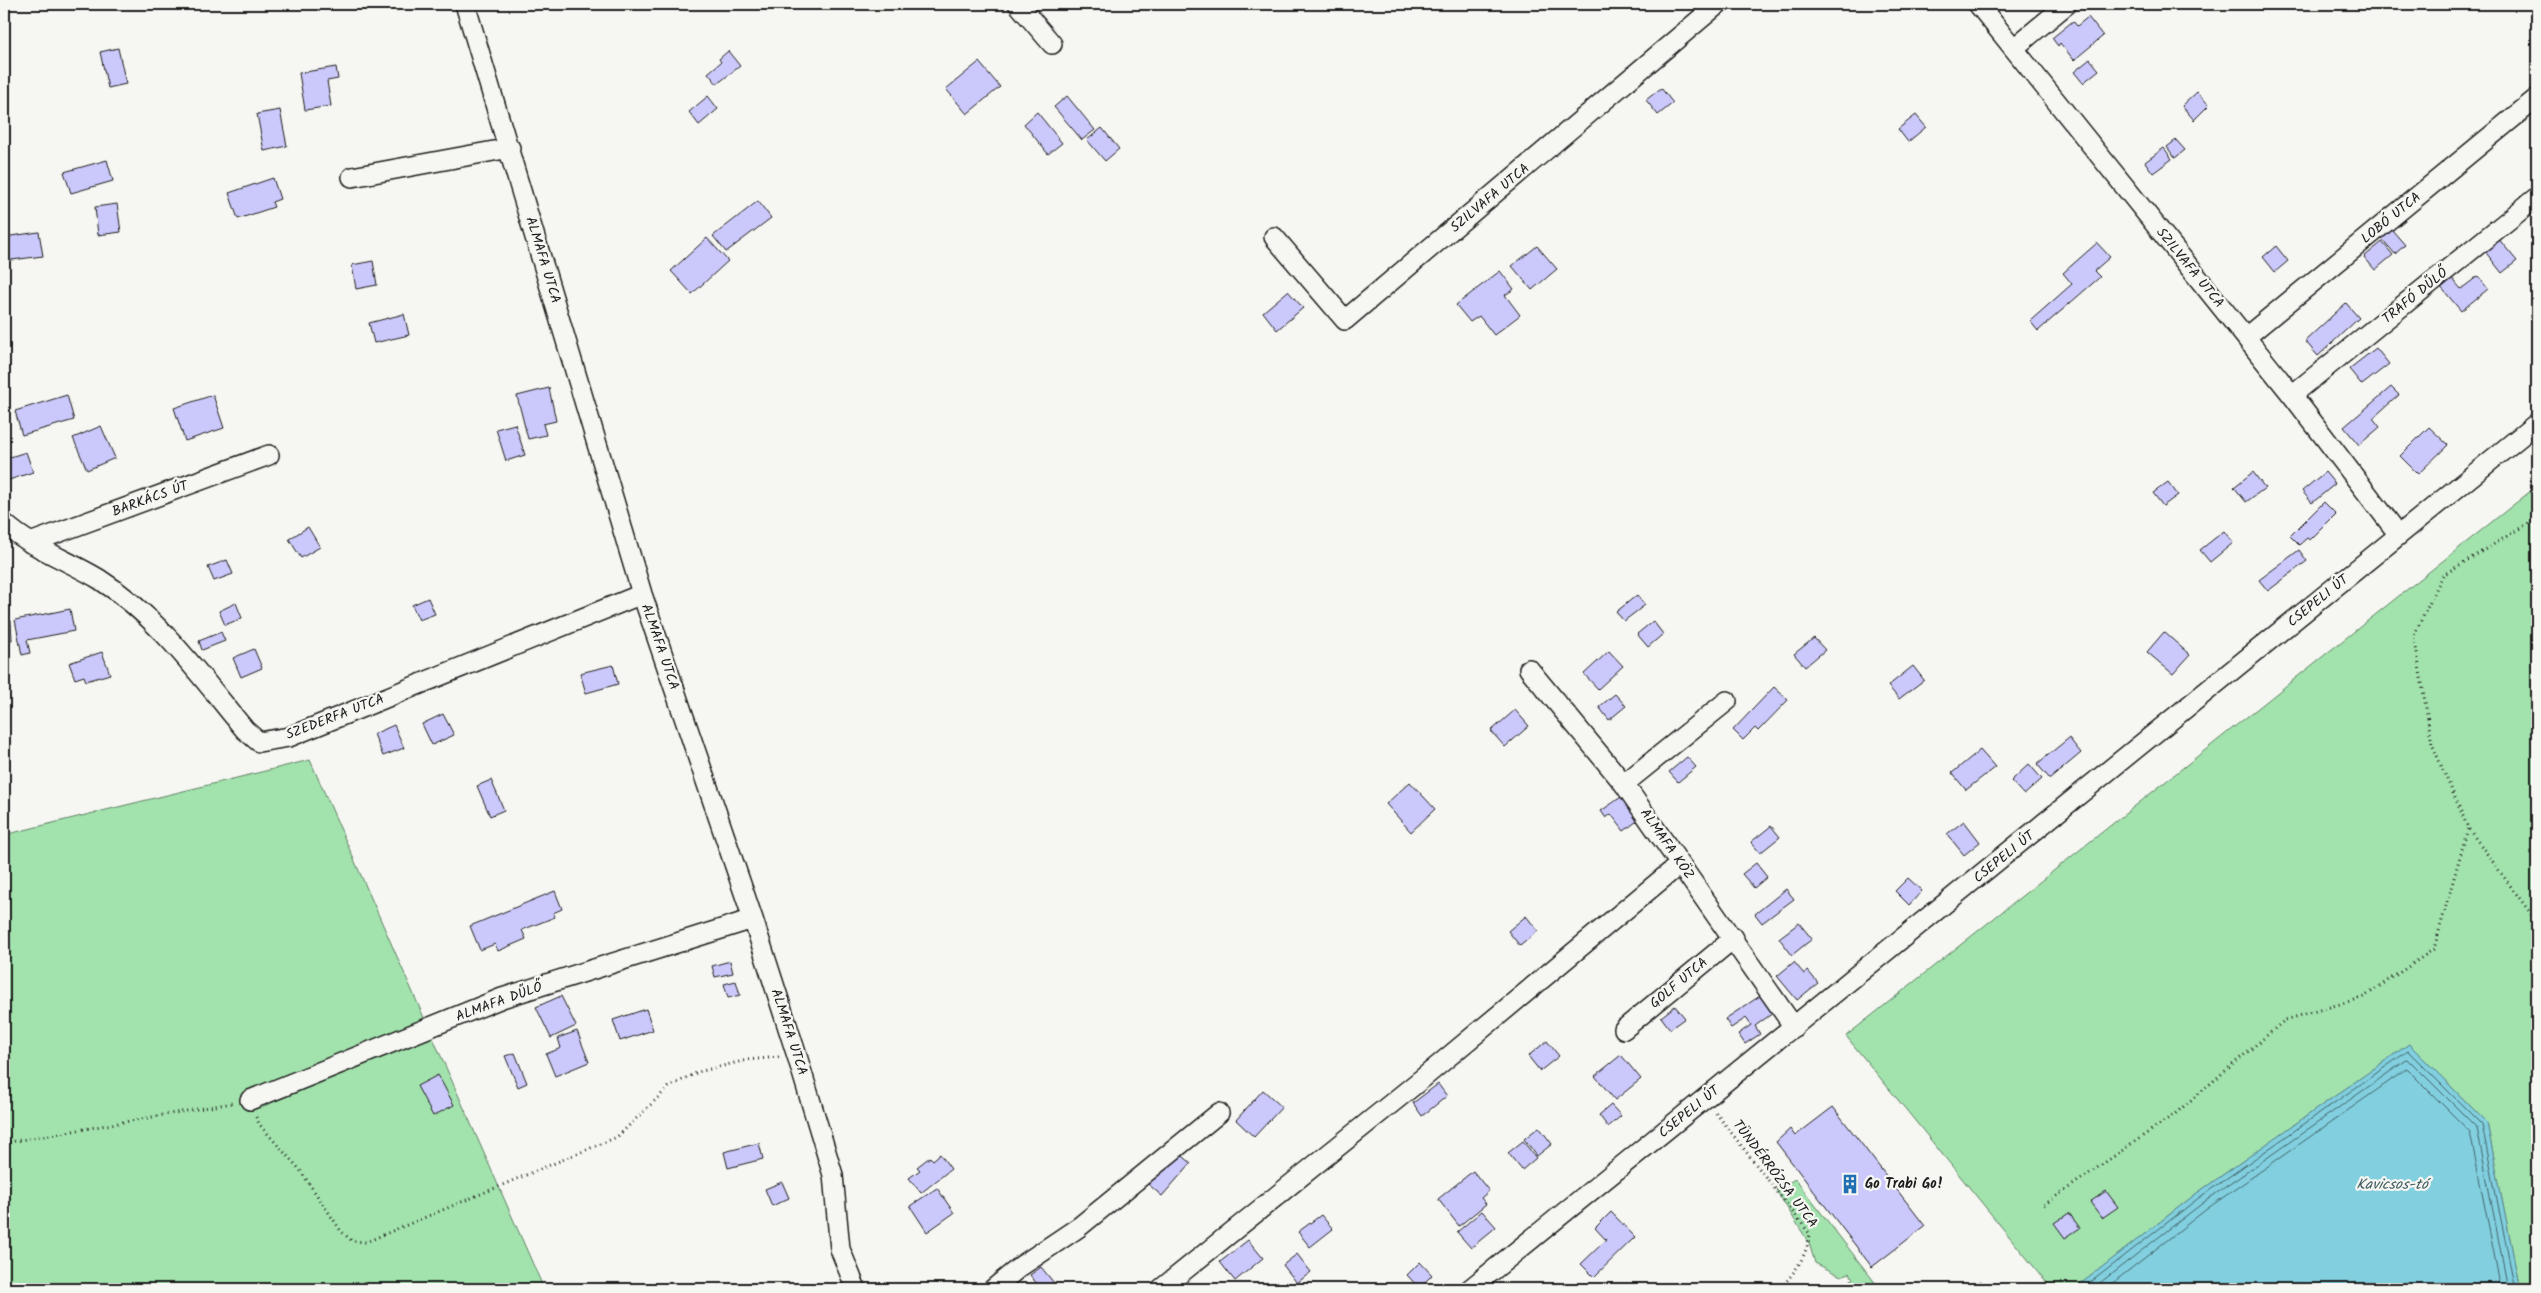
<svg xmlns="http://www.w3.org/2000/svg" width="2541" height="1293" font-family="Kalam,sans-serif">
	<style>
		.green { fill: #a2e3ad; stroke: #5f8064 }
		.water { fill: #81cfdf; stroke: #598791 }
		.lines { fill: none; stroke-linecap: round; stroke-linejoin: round }
		.shore { stroke: #44646a; stroke-width: 1 }
		.building { fill: #cbc9fc; stroke: #1c1c1c }
		.street-casing { stroke: #1c1c1c; stroke-width: 22 }
		.path { stroke: #1c1c1c; stroke-width: 3; stroke-dasharray: 1 4; stroke-linecap: butt }
		.street { stroke: #f6f6f2; stroke-width: 19 }
		.labels { text-anchor: middle; dominant-baseline: central; stroke-width: 4.5; stroke-linejoin: round; paint-order: stroke }
		.street-label { font-size: 14px; fill: #1c1c1c; stroke: #f6f6f2 }
		.poi-label { font-size: 14px; font-weight: bold; fill: #1c1c1c; stroke: #f6f6f2; text-anchor: start }
		.water-label { font-size: 15px; font-style: italic; fill: #3f5b60; stroke: #f6f6f2 }
	</style>
	<rect width="100%" height="100%" fill="#f6f6f2"/>
	<filter id="ink" filterUnits="userSpaceOnUse"><feTurbulence type="fractalNoise" baseFrequency=".02" numOctaves="2"/><feDisplacementMap in="SourceGraphic" scale="10" xChannelSelector="R" yChannelSelector="G"/><feConvolveMatrix kernelMatrix="1 2 1 2 8 2 1 2 1" color-interpolation-filters="sRGB"/></filter>
	<g filter="url(#ink)">
		<path class="green" d="M2537 486V1289H2520L2487 1123 2409 1044 2197 1193 2074 1289H2052L1846 1036Z
			M310 760 544 1289H4V835Z
			M1795 1179 1880 1289H1854L1849 1282 1853 1278 1849 1273 1841 1276 1815 1263 1809 1243 1776 1190Z"/>
		<path class="water" d="M2409 1044 2487 1123 2520 1289H2074L2197 1193Z"/>
		<g class="lines">
			<path class="shore" d="M2082 1289 2200 1197 2408 1051 2482 1125 2515 1289
				M2092 1289 2204 1202 2408 1059 2477 1128 2508 1289
				M2105 1289 2208 1208 2407 1069 2470 1132 2501 1289"/>
		</g>
		<path class="building" d="M2088 17 2103 36 2074 60 2060 43 2058 46 2052 38 2073 21 2077 26Z
			M118 48 126 84 108 88 100 52Z
			M728 51 740 66 717 84 708 73 721 62 719 59Z
			M2090 59 2099 70 2083 83 2074 72Z
			M979 62 1000 87 967 114 946 89Z
			M336 67 338 79 327 81 331 106 305 110 299 73Z
			M1661 88 1673 103 1658 115 1646 100Z
			M2197 92 2209 105 2194 120 2182 106Z
			M708 96 718 109 699 125 689 112Z
			M1067 96 1095 130 1082 140 1054 107Z
			M280 110 287 146 264 151 257 114Z
			M1037 112 1062 143 1048 154 1024 124Z
			M1916 115 1926 127 1908 142 1898 129Z
			M1102 128 1119 149 1105 161 1087 140Z
			M2176 140 2185 150 2175 158 2167 147Z
			M2164 148 2172 159 2153 173 2145 162Z
			M107 160 113 181 71 193 64 172Z
			M273 178 280 199 272 202 274 207 238 219 229 193Z
			M758 201 771 218 726 252 713 236Z
			M117 204 121 232 98 235 95 207Z
			M2392 230 2405 245 2395 254 2382 239Z
			M39 232 43 256 4 261V237Z
			M2497 237 2517 261 2502 273 2483 249Z
			M707 238 728 261 692 294 671 271Z
			M2382 242 2393 255 2375 270 2364 257Z
			M2097 243 2110 257 2094 271 2100 277 2038 331 2030 321 2072 284 2063 273Z
			M1537 246 1557 269 1532 290 1512 266Z
			M2276 246 2288 261 2275 272 2263 257Z
			M373 261 377 285 356 289 352 265Z
			M1500 271 1514 289 1505 295 1520 315 1494 335 1479 316 1470 322 1456 305Z
			M2478 276 2488 289 2461 311 2440 286 2451 277 2461 289Z
			M1288 291 1303 308 1277 330 1263 312Z
			M2346 303 2359 318 2318 356 2305 341Z
			M404 314 409 335 374 343 369 323Z
			M2376 348 2389 364 2362 385 2349 369Z
			M2391 387 2399 395 2373 418 2380 427 2359 445 2344 427Z
			M549 388 556 421 543 424 546 435 528 439 517 396Z
			M67 395 74 420 22 435 15 411Z
			M213 395 224 428 185 441 174 408Z
			M515 424 525 455 506 461 496 429Z
			M101 426 115 458 87 470 73 438Z
			M2429 427 2448 445 2418 474 2400 456Z
			M26 452 33 472 6 481 4 459Z
			M2253 472 2265 488 2246 502 2234 487Z
			M2325 472 2335 484 2312 503 2302 491Z
			M2168 482 2178 495 2163 506 2153 493Z
			M2324 502 2336 514 2310 540 2307 538 2299 545 2290 536Z
			M308 527 320 547 301 558 289 539Z
			M2224 531 2233 543 2210 562 2200 550Z
			M2299 550 2307 561 2268 591 2259 580Z
			M227 560 233 574 214 581 208 567Z
			M1637 595 1645 605 1624 621 1616 612Z
			M428 598 435 614 419 620 412 605Z
			M236 603 242 618 225 625 219 611Z
			M70 609 74 631 27 640 30 653 22 655 15 620Z
			M4 621H11L12 640H4Z
			M1653 621 1663 634 1648 647 1637 634Z
			M221 632 225 641 202 650 199 641Z
			M2164 632 2190 655 2173 674 2147 652Z
			M1814 638 1825 650 1805 667 1794 654Z
			M254 649 262 668 241 677 233 658Z
			M1609 651 1623 666 1598 689 1584 674Z
			M102 652 110 674 86 681 84 676 75 679 69 663Z
			M613 665 618 684 586 693 580 673Z
			M1913 666 1924 680 1899 699 1888 686Z
			M1774 687 1788 700 1758 731 1755 728 1743 740 1733 730Z
			M1615 694 1626 706 1609 720 1599 707Z
			M1515 710 1529 726 1505 747 1491 731Z
			M443 714 454 735 432 745 422 724Z
			M394 725 404 748 383 756 374 734Z
			M2069 738 2081 753 2050 779 2037 764Z
			M1980 750 1995 767 1966 790 1952 773Z
			M1687 757 1696 767 1678 782 1669 772Z
			M2029 764 2042 779 2024 795 2011 781Z
			M491 780 504 810 490 816 477 786Z
			M1410 782 1435 809 1411 832 1386 804Z
			M1624 795 1641 818 1624 831 1611 814 1606 818 1601 811Z
			M1964 821 1980 842 1964 855 1947 834Z
			M1771 826 1780 837 1760 853 1751 842Z
			M1756 863 1767 877 1754 888 1742 874Z
			M1908 878 1922 891 1909 905 1895 891Z
			M1786 889 1794 899 1762 923 1755 914Z
			M555 891 562 909 553 913 555 917 522 930 526 939 498 951 495 944 480 950 470 926Z
			M1526 916 1538 931 1520 946 1508 931Z
			M1799 923 1812 939 1792 955 1779 938Z
			M730 961 733 973 715 977 712 966Z
			M1794 962 1804 974 1808 971 1818 983 1797 1000 1777 976Z
			M736 981 740 995 728 998 724 984Z
			M561 996 576 1026 551 1038 536 1007Z
			M1760 996 1773 1013 1755 1026 1760 1034 1745 1044 1738 1034 1751 1025 1746 1018 1731 1028 1725 1019Z
			M1675 1006 1685 1018 1670 1029 1661 1017Z
			M646 1009 653 1030 620 1041 613 1020Z
			M577 1031 589 1062 555 1076 546 1054 561 1048 558 1038Z
			M1547 1041 1559 1056 1540 1071 1528 1056Z
			M515 1053 527 1083 518 1087 505 1056Z
			M1621 1055 1641 1079 1615 1100 1595 1076Z
			M438 1075 454 1105 433 1116 417 1086Z
			M1438 1084 1447 1096 1422 1116 1413 1103Z
			M1263 1090 1282 1107 1254 1137 1236 1120Z
			M1611 1105 1621 1116 1608 1127 1599 1115Z
			M1833 1107 1925 1226 1872 1267 1776 1142 1790 1129 1795 1136Z
			M1539 1127 1552 1144 1537 1156 1524 1139Z
			M1523 1141 1536 1158 1522 1170 1508 1153Z
			M759 1143 763 1159 728 1168 724 1152Z
			M1177 1151 1191 1163 1162 1196 1148 1184Z
			M940 1154 951 1169 921 1193 909 1178 920 1170 917 1167 930 1157 933 1160Z
			M1473 1171 1489 1191 1481 1198 1486 1204 1459 1226 1438 1199Z
			M782 1182 789 1198 772 1206 765 1189Z
			M937 1188 954 1213 927 1232 910 1206Z
			M2106 1191 2118 1207 2102 1218 2090 1202Z
			M1482 1211 1496 1227 1471 1248 1457 1232Z
			M1611 1212 1635 1237 1594 1277 1581 1264 1606 1240 1595 1228Z
			M2069 1213 2080 1228 2065 1238 2054 1223Z
			M1321 1215 1333 1229 1310 1247 1298 1232Z
			M1248 1240 1263 1258 1235 1281 1220 1262Z
			M1297 1254 1311 1272 1297 1283 1283 1265Z
			M1420 1262 1432 1275 1419 1288 1407 1275Z
			M1041 1267 1054 1283 1046 1289H1041L1030 1275Z
			M1981 1281 1987 1289H1969Z"/>
		<g class="lines">
			<defs>
				<path id="street" d="M465 4 642 594 753 919 797 1056 833 1175 840 1249 856 1289
					M1018 4 1052 44
					M1978 4 2292 395 2399 535
					M2014 48 2067 4
					M352 177 510 148
					M1274 237 1345 320 1718 4
					M2246 337 2537 98
					M2292 395 2537 197
					M4 523C31 548 68 560 99 579 159 617 201 677 245 730L259 742 289 737 642 594
					M30 543 269 455
					M1529 669 1624 784 1794 1027
					M1624 784 1727 701
					M1624 1029 1734 938
					M250 1100 502 998 753 919
					M993 1289 1021 1266 1079 1227 1219 1113
					M1161 1289 1423 1078 1680 864
					M1470 1289 2537 423"/>
			</defs>
			<use href="#street" class="street-casing"/>
			<path class="path" d="M2537 518 2443 575 2414 635 2432 744 2468 828 2537 922
				M1716 1113 1810 1234C1806 1257 1795 1273 1779 1289
				M256 1117 259 1124 300 1170 341 1231 352 1241 366 1242 617 1137 669 1087 698 1072 747 1060 779 1057
				M4 1143 232 1103
				M2044 1205 2176 1113 2285 1020 2364 997 2434 949 2468 828"/>
			<use href="#street" class="street"/>
		</g>
	</g>
	<defs>
		<symbol id="building-bare" viewBox="-9 -9 18 18"><path d="M-4-6H4V6H1V3H-1V6H-4ZM-2.5-4.3h1.7v1.8h-1.7ZM.8-4.3h1.7v1.8H.8ZM-2.5-1h1.7V.8h-1.7ZM.8-1h1.7V.8H.8Z" fill="#1f6fb2" stroke="#f6f6f2" stroke-width="2.5" paint-order="stroke"/></symbol>
	</defs>
	<g fill-rule="evenodd">
		<use href="#building-bare" x="1836" y="1170" width="28" height="28"/>
	</g>
	<g class="labels">
		<g class="street-label">
			<text transform="translate(1490 198) rotate(-40)">SZILVAFA UTCA</text>
			<text transform="translate(2391 218) rotate(-39)">LOBÓ UTCA</text>
			<text transform="translate(543 260) rotate(73)">ALMAFA UTCA</text>
			<text transform="translate(2190 268) rotate(51)">SZILVAFA UTCA</text>
			<text transform="translate(2415 296) rotate(-39)">TRAFÓ DŰLŐ</text>
			<text transform="translate(150 499) rotate(-20)">BARKÁCS ÚT</text>
			<text transform="translate(2318 601) rotate(-39)">CSEPELI ÚT</text>
			<text transform="translate(660 647) rotate(71)">ALMAFA UTCA</text>
			<text transform="translate(335 717) rotate(-21)">SZEDERFA UTCA</text>
			<text transform="translate(1667 844) rotate(55)">ALMAFA KÖZ</text>
			<text transform="translate(2004 857) rotate(-39)">CSEPELI ÚT</text>
			<text transform="translate(1679 983) rotate(-40)">GOLF UTCA</text>
			<text transform="translate(499 1002) rotate(-20)">ALMAFA DŰLŐ</text>
			<text transform="translate(789 1032) rotate(72)">ALMAFA UTCA</text>
			<text transform="translate(1689 1112) rotate(-39)">CSEPELI ÚT</text>
			<text transform="translate(1775 1174) rotate(53)">TÜNDÉRRÓZSA UTCA</text>
		</g>
		<g class="poi-label">
			<text x="1865" y="1184">Go Trabi Go!</text>
		</g>
		<g class="water-label">
			<text x="2392" y="1185">Kavicsos-tó</text>
		</g>
	</g>
	<rect width="2541" height="1293" fill="none" stroke="#f6f6f2" stroke-width="20"/>
	<rect x="10" y="10" width="2521" height="1273" fill="none" stroke="#1c1c1c" stroke-width="2" filter="url(#ink)"/>
</svg>
